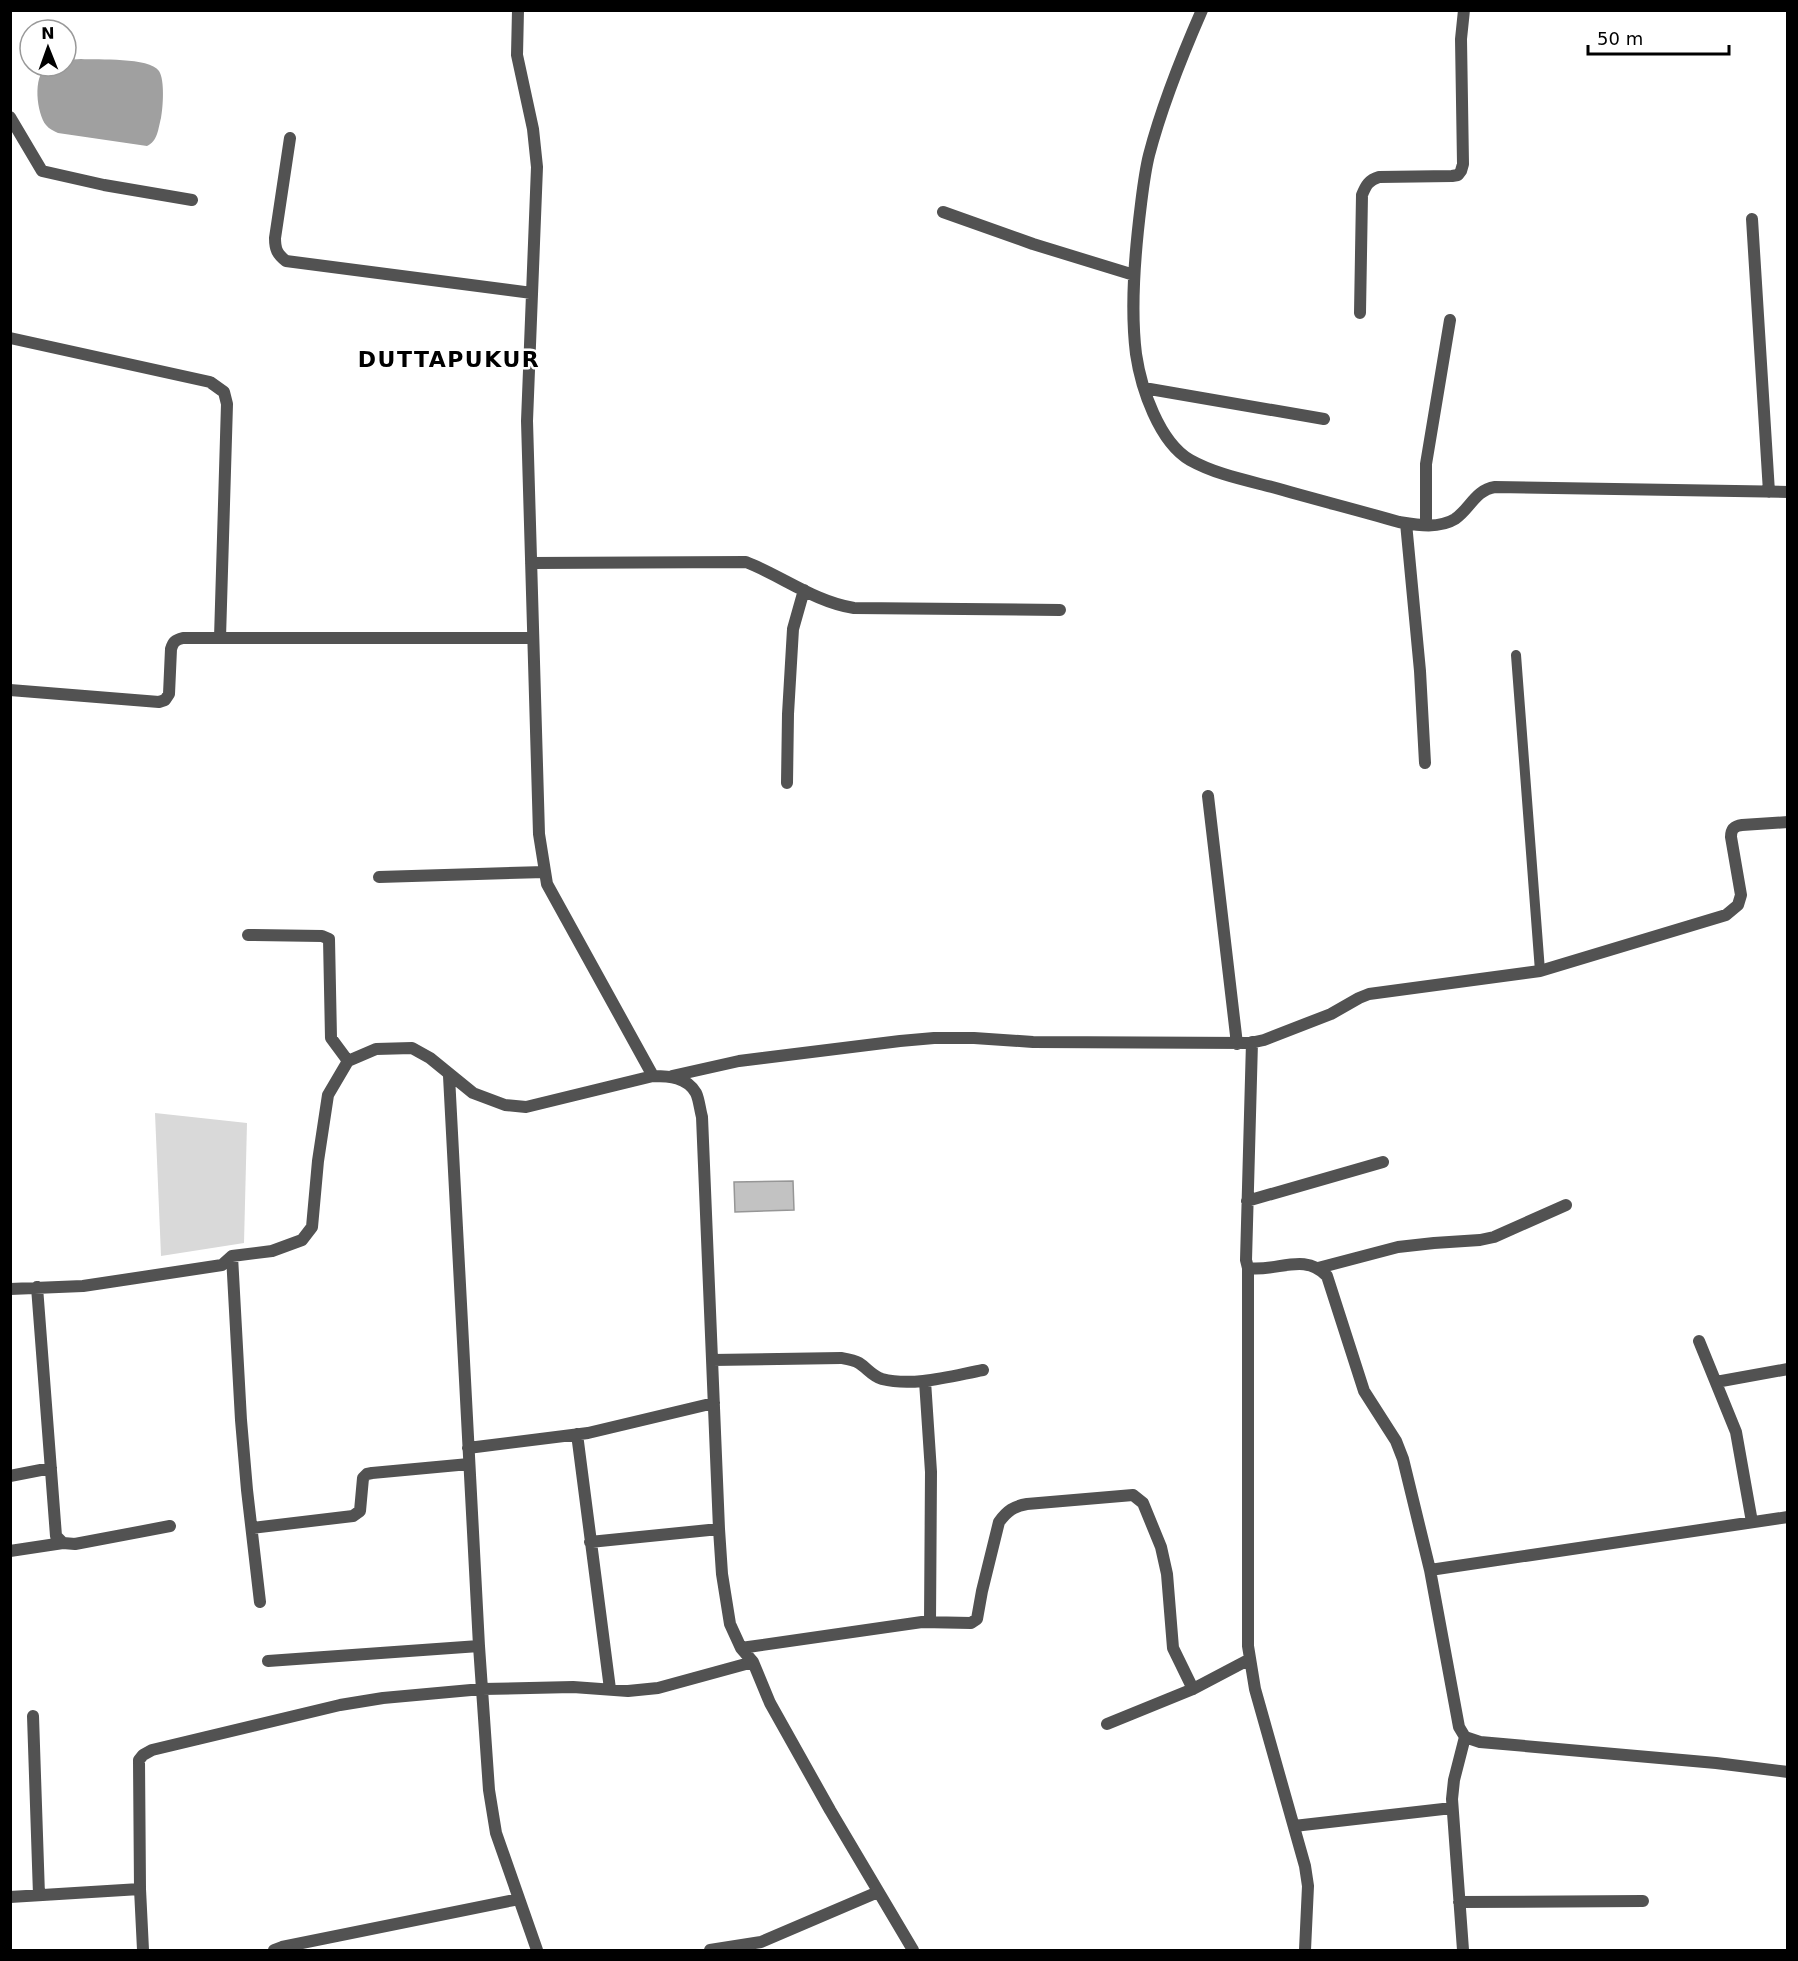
<svg xmlns="http://www.w3.org/2000/svg" width="1798" height="1961" font-family="'DejaVu Sans',sans-serif">
	<style>
		.green { fill: #d9d9d9 }
		.water { fill: #a0a0a0 }
		.building { fill: #c2c2c2; stroke: #969696; stroke-width: 1.5 }
		.lines { fill: none; stroke-linecap: round; stroke-linejoin: round }
		.lane { stroke: #525252; stroke-width: 10 }
		.street { stroke: #525252; stroke-width: 12 }
		.labels { text-anchor: middle; dominant-baseline: central; stroke-width: 5; stroke-linejoin: round; paint-order: stroke }
		.district-label { font-size: 22px; font-weight: bold; letter-spacing: 1.5px; fill: #000; stroke: #fff }
	</style>
	<rect width="100%" height="100%" fill="#fff"/>
	<path class="green" d="M155 1113 247 1123 244 1243 161 1256Z"/>
	<path class="water" d="M81 59C98 60 149 57 159 71 165 80 163 108 161 118 158 129 158 141 147 146L58 133C54 131 49 129 46 125 37 114 32 76 47 67 52 65 60 66 66 66V60Z"/>
	<path class="building" d="M793 1181 794 1210 735 1212 734 1182Z"/>
	<g class="lines">
		<path class="lane" d="M1516 655 1540 971"/>
		<path class="street" d="M518 10 517 55 533 129 537 167 527 421 539 834 547 884 653 1076C669 1076 687 1077 696 1093 699 1099 700 1110 702 1117L719 1529 722 1574 730 1624 741 1648 753 1662 770 1703 830 1810 913 1950
			M1202 10C1181 58 1162 105 1149 155 1145 171 1143 188 1141 204 1135 252 1130 306 1136 354 1141 388 1159 442 1190 460 1215 474 1245 480 1272 487 1314 499 1357 510 1399 522 1417 525 1439 529 1455 519 1470 509 1475 490 1495 487L1788 492
			M10 117 42 171 104 185 192 200
			M290 138 275 238C275 249 277 254 286 261L532 293
			M943 212 1033 244 1134 275
			M1752 219 1769 492
			M1360 313 1362 195C1366 185 1369 180 1379 177L1452 176 1458 175 1461 171 1463 164 1461 39 1464 10
			M10 338 210 382 224 392 227 404 220 638
			M1144 388 1324 419
			M1406 523 1420 671 1425 763
			M1426 525V464L1450 320
			M531 563 746 562C782 576 815 602 854 608L1060 610
			M10 690 159 702 165 700 169 694 171 649C173 642 175 640 183 638H533
			M787 783 788 714 793 629 804 590
			M1208 796 1237 1044
			M379 877 545 872
			M248 935 322 936 329 939 331 1038 348 1061
			M1252 1042 1246 1260 1248 1268C1278 1272 1304 1252 1327 1276L1364 1391 1396 1441 1403 1459 1430 1570 1459 1727 1465 1737 1480 1742 1716 1763 1788 1772
			M449 1076 479 1646 489 1790 496 1833 537 1950
			M672 1076 739 1061 900 1041 934 1038H974L1033 1042 1250 1043 1264 1040 1331 1014 1359 998 1369 994 1540 971 1726 915 1738 905 1741 895 1731 837C1731 829 1734 826 1742 825L1788 822
			M1247 1201 1383 1162
			M232 1256 241 1420 247 1490 260 1602
			M1248 1268V1646L1255 1689 1305 1866 1308 1886 1305 1950
			M1318 1268 1398 1247 1434 1243 1480 1240 1494 1237 1566 1205
			M37 1287 56 1536 63 1543 75 1544 170 1526
			M10 1289 83 1286 222 1265 232 1256 272 1251 302 1240 312 1227 318 1161 328 1095 348 1061 376 1049 412 1048 430 1058 473 1093 505 1105 526 1107 653 1076
			M1699 1341 1736 1432 1752 1522
			M712 1360 841 1358C847 1359 854 1360 859 1363 867 1368 872 1376 882 1379 914 1387 951 1376 983 1370
			M925 1381 931 1472 930 1622
			M1716 1382 1788 1369
			M577 1434 610 1689
			M468 1448 588 1433 714 1403
			M10 1476 51 1468
			M252 1528 353 1516 360 1511 363 1478 367 1474 372 1473 469 1464
			M590 1542 719 1529
			M10 1551 63 1543
			M1430 1570 1788 1517
			M741 1648 922 1622 971 1623 977 1619 982 1591 999 1522C1007 1511 1014 1506 1027 1504L1133 1495 1143 1503 1161 1547 1167 1574 1173 1648 1193 1689
			M268 1661 479 1646
			M33 1716 39 1895
			M1107 1724 1193 1689 1250 1659
			M1294 1826 1452 1808
			M10 1897 140 1889
			M1459 1902 1643 1901
			M143 1950 140 1889 139 1760 143 1755 152 1750 340 1705 383 1698 482 1689 573 1687 628 1691 658 1688 753 1662
			M274 1950 282 1947 519 1899
			M710 1950 761 1942 878 1892
			M1463 1950 1452 1799 1454 1780 1465 1737"/>
	</g>
	<g class="labels">
		<g class="district-label">
			<text x="449" y="359">DUTTAPUKUR</text>
		</g>
	</g>
	<rect width="1798" height="1961" fill="none" stroke="#000000" stroke-width="24"/>
	<g transform="translate(48 48) rotate(359)"><circle r="28" fill="#ffffff" stroke="#999999" stroke-width="1.5"/>
	<path d="M0-4.5L10 22L0 15L-10 22Z" fill="#000000"/>
	<text y="-9" font-size="16" font-weight="bold" text-anchor="middle" fill="#000000">N</text>
	</g>
	<path d="M1588 45v9h141v-9" fill="none" stroke="#000000" stroke-width="3"/>
	<text x="1597" y="45" font-size="18" fill="#000000" stroke="#ffffff" stroke-width="4.5" paint-order="stroke">50 m</text>
</svg>
